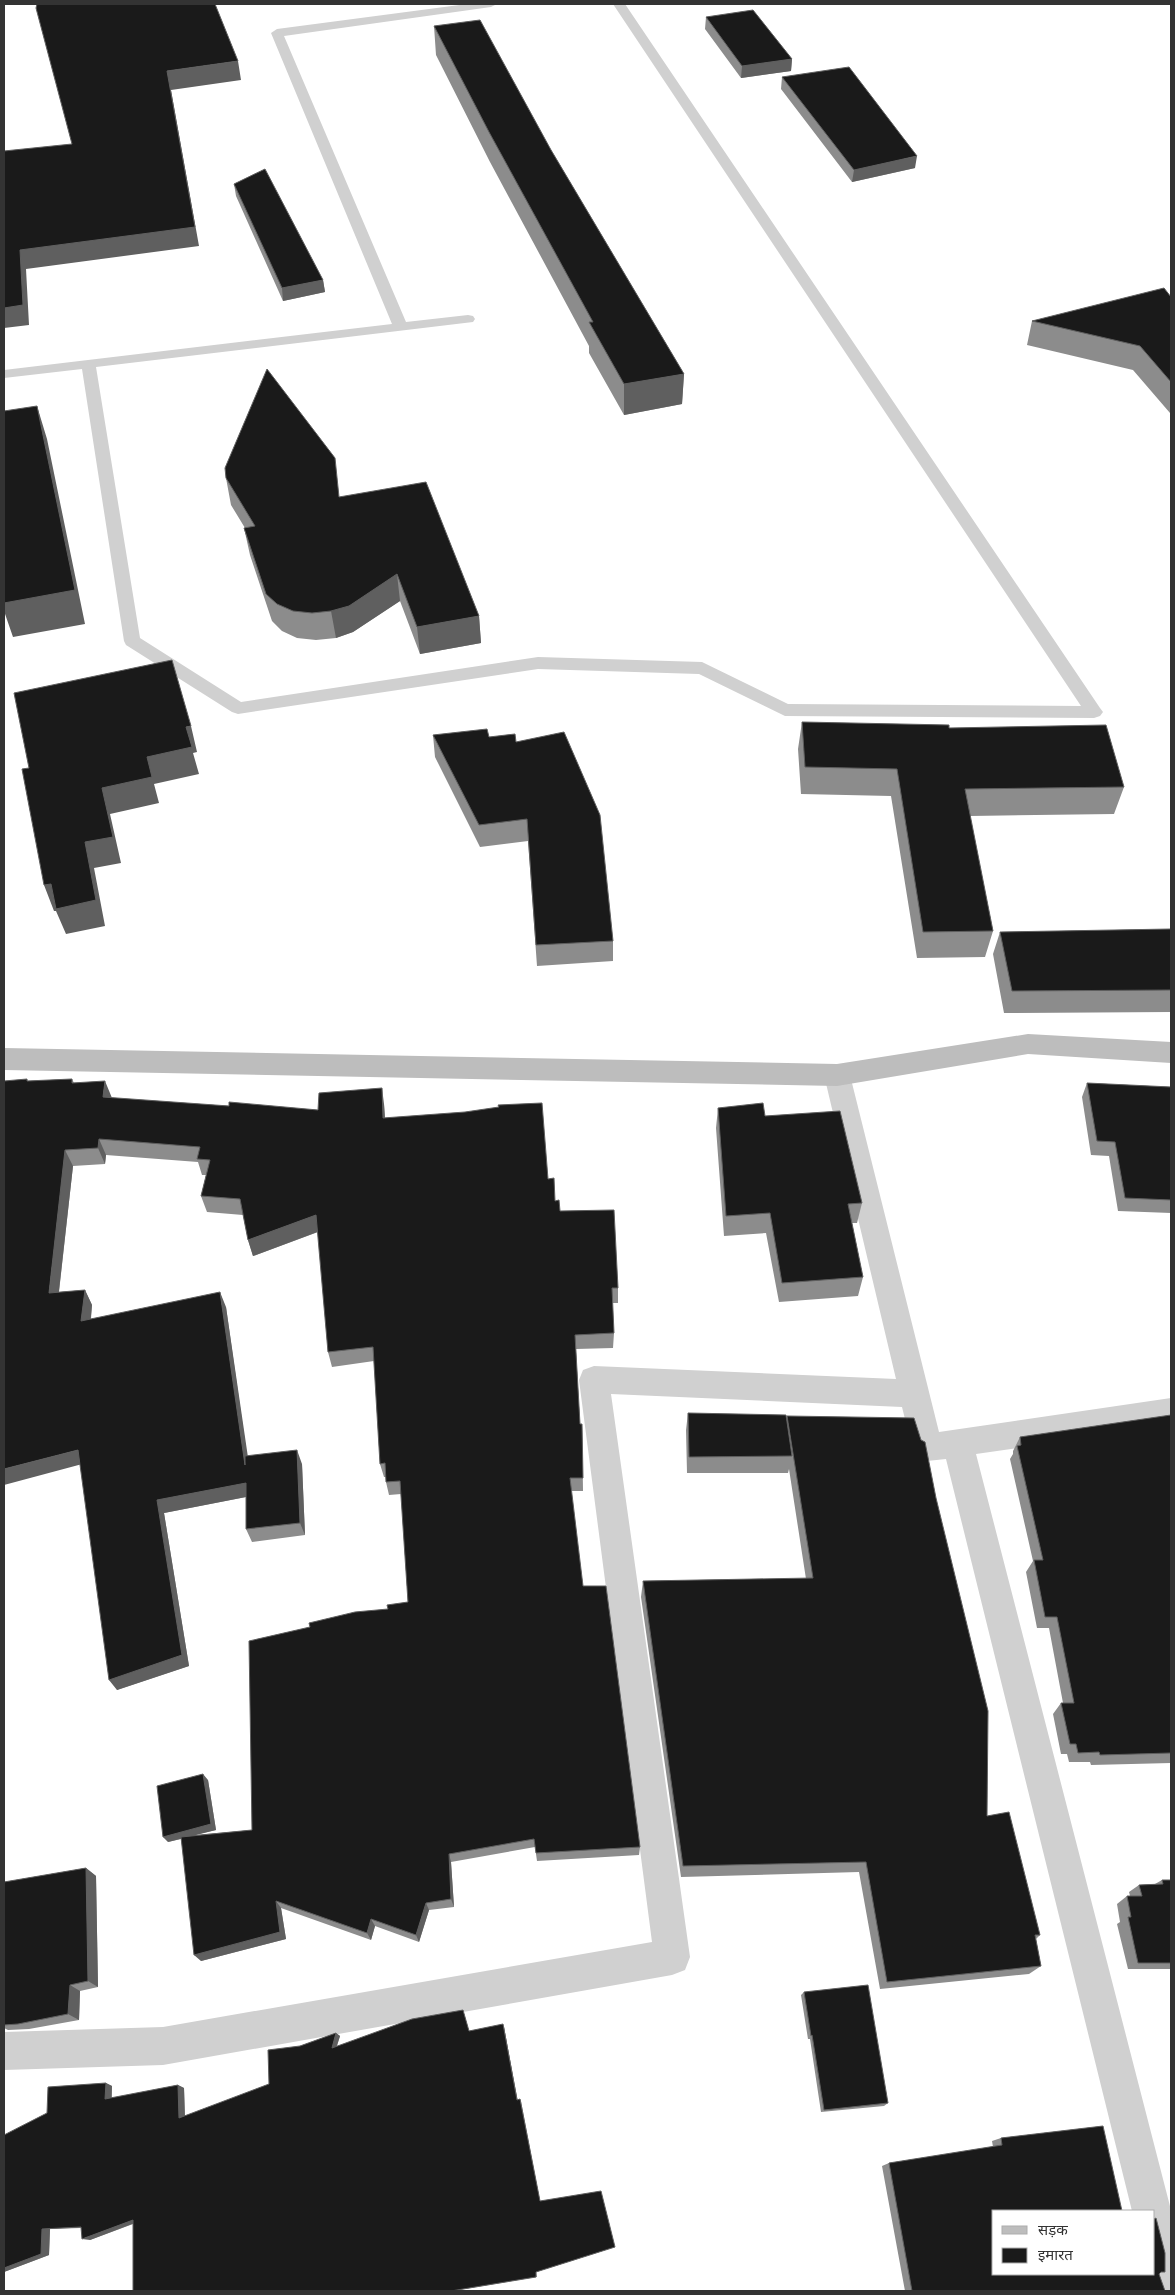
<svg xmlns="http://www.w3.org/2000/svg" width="1175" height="2295" font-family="'Sofia Sans Condensed','Noto Sans Devanagari',sans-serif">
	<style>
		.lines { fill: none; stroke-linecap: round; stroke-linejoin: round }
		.lane { fill: #d0d0d0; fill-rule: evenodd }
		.street { fill: #d0d0d0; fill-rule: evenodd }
		.secondary { fill: #bdbdbd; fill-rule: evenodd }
		.wall { fill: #8c8c8c }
		.shaded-wall { fill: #5f5f5f }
		.building { fill: #1a1a1a; stroke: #5f5f5f }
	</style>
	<rect width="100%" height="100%" fill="#fff"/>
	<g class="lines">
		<path class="lane" d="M467 4H497L491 7 284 36 406 322 468 315 473 316 475 319 473 322 96 367 140 638 241 702 538 657 702 662 788 704 1081 706 613 4H625L1100 708 1103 712 1100 716 1094 718 785 716 699 674 538 669 238 714 232 712 126 645 124 641 82 369 4 378V370L392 324 271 33 277 29Z"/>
		<path class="street" d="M837 1064 846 1067 850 1075 939 1432 1171 1398V1426L976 1454 1171 2210V2291H1154L1148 2274H1154V2211H1132L946 1459 927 1461 916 1457 912 1447 902 1407 611 1394 690 1957 685 1970 672 1975 163 2065 4 2070V2032L163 2027 652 1942 579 1380 583 1370 594 1366 896 1379 824 1075 828 1067Z"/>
		<path class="secondary" d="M1028 1034 1171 1042V1063L1028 1054 837 1086 4 1070V1048L837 1064Z"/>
	</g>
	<path class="wall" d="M706 17 792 59 791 71 741 78 705 29Z
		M434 26 551 150 684 374 682 404 624 415 589 353V346L490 162 436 55Z
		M782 77 915 168 852 182 781 89Z
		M234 184 323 280 325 292 283 301 236 196Z
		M1171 297V413H1170L1133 370 1027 345 1032 321Z
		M226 478 340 497 479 616 481 643 420 654 400 601 353 632 336 638 316 640 297 638 282 631 272 621 250 555 244 528H245L231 505Z
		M802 722 949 728 1124 787 1114 814 970 816 993 931 985 957 917 958 891 796 801 794 798 749Z
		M433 735 489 737 516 742 613 941V961L537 966 528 841 480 847 435 757Z
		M1171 929V1012L1004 1013 993 954 1000 932Z
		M27 1079 28 1081 72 1079 74 1083 112 1098 229 1106 318 1110 384 1104 385 1118 548 1179 555 1201 560 1211 618 1288V1303H612L614 1333 613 1348 576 1349 580 1424H582L583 1491H571L583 1586 640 1847 639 1855 537 1861 535 1847 451 1862 454 1907 429 1910 419 1942 375 1926 371 1940 281 1908 286 1939 201 1961 181 1839 168 1842 208 1780 216 1830 194 1835 252 1830 388 1609 408 1602 401 1494 389 1495 386 1482V1477H384L380 1464 374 1361 332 1367 328 1352 318 1232 253 1256 248 1240 243 1215 207 1212 201 1196 206 1175H202L198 1162 106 1155 105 1164 73 1166 59 1292 85 1290 92 1305 91 1319 226 1307 247 1456 302 1464 305 1535 252 1542 246 1529V1497L164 1513 189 1666 117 1690 80 1465Z
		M1087 1083 1171 1087V1213L1118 1211 1109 1156 1091 1155 1082 1097Z
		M718 1108 765 1116 862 1203 857 1223H852L863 1277 858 1296 779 1302 766 1233 724 1236 716 1128Z
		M688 1413 787 1418V1416L987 1816 1040 1935 1036 1939 1041 1966 1029 1974 880 1989 859 1872 681 1877 641 1597 643 1581 806 1579 789 1469 788 1473H687L686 1430Z
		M1171 1415V1763L1091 1765 1090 1762H1069L1067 1754H1061L1053 1714 1061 1703H1063L1049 1628H1037L1026 1572 1033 1561 1010 1459 1013 1454V1451L1020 1437Z
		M86 1868 96 1876 98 1987 80 1991 79 2020 29 2029 8 2030 4 2028V1882Z
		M1162 1880H1171V1969H1128L1117 1924 1120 1922 1117 1904 1127 1896H1130L1129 1892 1139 1885 1155 1884Z
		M804 1992 888 2103 884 2106 821 2112 810 2039H808L801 1995Z
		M463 2010 469 2031 504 2027 517 2099H520L521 2101 540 2201 615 2247 536 2272 537 2277 453 2291 133 2224 90 2240 81 2228 50 2229 49 2255 4 2272 106 2083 112 2086V2098L178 2085 184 2088 185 2116 269 2084 300 2046 336 2033 340 2036 337 2046Z
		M1103 2126 994 2211 1161 2272 1159 2274 1165 2291H905L882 2166 889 2163 993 2147 992 2141 1001 2138Z"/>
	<path class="shaded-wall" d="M792 59 791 71 741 78 742 66Z
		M238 61 241 80 171 90 199 246 26 269 29 325 4 328V308L20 250 167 71Z
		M917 156 915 168 852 182 854 170Z
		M323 280 325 292 283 301 282 288Z
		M684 374 682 404 624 415V384Z
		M37 406 47 439 85 624 13 637 4 611V603Z
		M397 574 400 601 353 632 336 638 331 611Z
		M479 616 481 643 420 654 417 627Z
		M191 726 197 752 193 753 199 774 154 784 159 803 110 814 121 863 94 868 105 926 66 934 56 911H54L44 885 102 788 147 757 186 727Z
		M105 1081 112 1098 103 1097Z
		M382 1088 384 1104 386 1134 383 1118Z
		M99 1139 106 1155 105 1164 98 1148Z
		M65 1150 73 1166 57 1308 49 1293Z
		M316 1215 320 1231 253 1256 248 1240Z
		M85 1290 92 1305 89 1336 81 1321Z
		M220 1292 226 1307 251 1478 245 1465Z
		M78 1450 86 1463 4 1485V1469Z
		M297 1450 302 1464 305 1535 300 1523Z
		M246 1483 251 1496 164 1513 189 1666 117 1690 109 1680 157 1500Z
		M203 1774 208 1780 216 1830 168 1842 163 1837Z
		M449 1854 451 1862 454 1907 451 1899Z
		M86 1868 96 1876 98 1987 88 1981Z
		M276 1901 281 1908 286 1939 201 1961 194 1955Z
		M426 1903 429 1910 419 1942 416 1935Z
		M371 1919 375 1926 371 1940 367 1933Z
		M70 1985 80 1991 79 2020 68 2014Z
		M503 2024 504 2027 518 2102 517 2100Z
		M336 2033 340 2036 335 2051 332 2048Z
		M106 2083 112 2086 111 2102 105 2099Z
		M178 2085 184 2088 185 2121 179 2118Z
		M133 2220 140 2221 90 2240 82 2239Z
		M42 2229H50L49 2255 4 2272V2268Z"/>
	<path class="building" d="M37 4H215L238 61 167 71 195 227 20 250 23 305 4 308V151L72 144 36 8Z
		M753 10 792 59 742 66 706 17Z
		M480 20 551 150 684 374 624 384 589 322H593L489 132 434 26Z
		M849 67 917 156 854 170 782 77Z
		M265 169 323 280 282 288 234 184Z
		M1164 288 1171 297V382L1140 346 1032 321Z
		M267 369 335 458 339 497 426 482 479 616 417 627 397 574 349 606 331 611 312 613 293 611 277 604 266 594 244 528 255 526 226 478 225 468Z
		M37 406 75 590 4 603V411Z
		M172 660 191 726 186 727 192 747 147 757 152 777 102 788 113 837 85 842 96 900 56 909 51 884 44 885 22 769 29 768 14 693Z
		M802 722 949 725V728L1106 725 1124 787 965 789 993 931 923 932 897 769 805 767Z
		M487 729 489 737 515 734 516 742 564 732 600 815 613 941 536 945 527 819 479 825 433 735Z
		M1171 929V990L1012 991 1000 932Z
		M27 1079V1081L72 1079V1083L105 1081 103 1097 229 1106V1102L318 1110 319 1093 382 1088 383 1118 465 1112 499 1107 498 1105 542 1103 548 1179 554 1178 555 1201 559 1200 560 1211 614 1210 618 1288H612L614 1333 575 1335 580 1424H582L583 1478H570L583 1586H606L640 1847 536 1853 534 1839 449 1854 451 1899 426 1903 416 1935 371 1919 367 1933 276 1901 280 1932 194 1955 181 1837 252 1830 249 1641 310 1627 309 1623 355 1612 388 1609 387 1605 408 1602 400 1481 386 1482 385 1463 380 1464 373 1347 328 1352 316 1215 248 1240 240 1199 201 1196 210 1160 197 1159 200 1147 99 1139 98 1148 65 1150 49 1293 85 1290 81 1321 220 1292 245 1465V1456L297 1450 300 1523 246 1529V1483L157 1500 182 1655 109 1680 78 1450 4 1469V1081Z
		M1087 1083 1171 1087V1200L1125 1198 1115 1142 1097 1141Z
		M763 1103 765 1116 840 1111 862 1203 848 1204 863 1277 782 1283 770 1213 726 1216 718 1108Z
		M688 1413 786 1415 792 1456 689 1457Z
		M1171 1415V1753L1100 1755 1099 1752 1078 1753 1076 1744H1070L1061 1703H1074L1057 1617H1045L1034 1560H1043L1017 1446 1021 1445 1020 1437Z
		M787 1416 914 1418 921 1440 925 1442 936 1498 988 1711 987 1816 1009 1812 1040 1935H1035L1041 1966 887 1982 866 1862 683 1866 643 1581 813 1578Z
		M203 1774 211 1824 163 1837 157 1786Z
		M86 1868 88 1981 70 1985 68 2014 18 2024 4 2025V1882Z
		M1162 1880H1171V1963H1138L1128 1917H1131L1127 1896H1142L1139 1885 1163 1884Z
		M868 1985 888 2103 824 2110 812 2035 811 2036 804 1992Z
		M463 2010 469 2031 503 2024 517 2100 520 2099 540 2201 601 2191 615 2247 536 2272V2277L451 2291H133V2220L82 2239 81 2227 42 2229 41 2254 4 2268V2135L47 2113 48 2087 106 2083 105 2099 178 2085 179 2118 269 2084 268 2050 300 2046 336 2033 332 2048 412 2019Z
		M1103 2126 1122 2211H994V2274H1154V2219L1156 2218 1165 2253V2272H1161L1159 2274 1165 2291H912L889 2163 1002 2145 1001 2138Z"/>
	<rect width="1175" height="2295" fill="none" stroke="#333333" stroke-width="10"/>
	<rect x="992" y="2210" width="162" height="65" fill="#ffffff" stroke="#adadad"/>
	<rect x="1002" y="2226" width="25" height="8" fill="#bdbdbd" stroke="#adadad"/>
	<text x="1038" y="2235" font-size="15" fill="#333333">सड़क</text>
	<rect x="1002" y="2248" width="25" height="15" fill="#1a1a1a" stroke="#adadad"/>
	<text x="1038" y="2260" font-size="15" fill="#333333">इमारत</text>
</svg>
